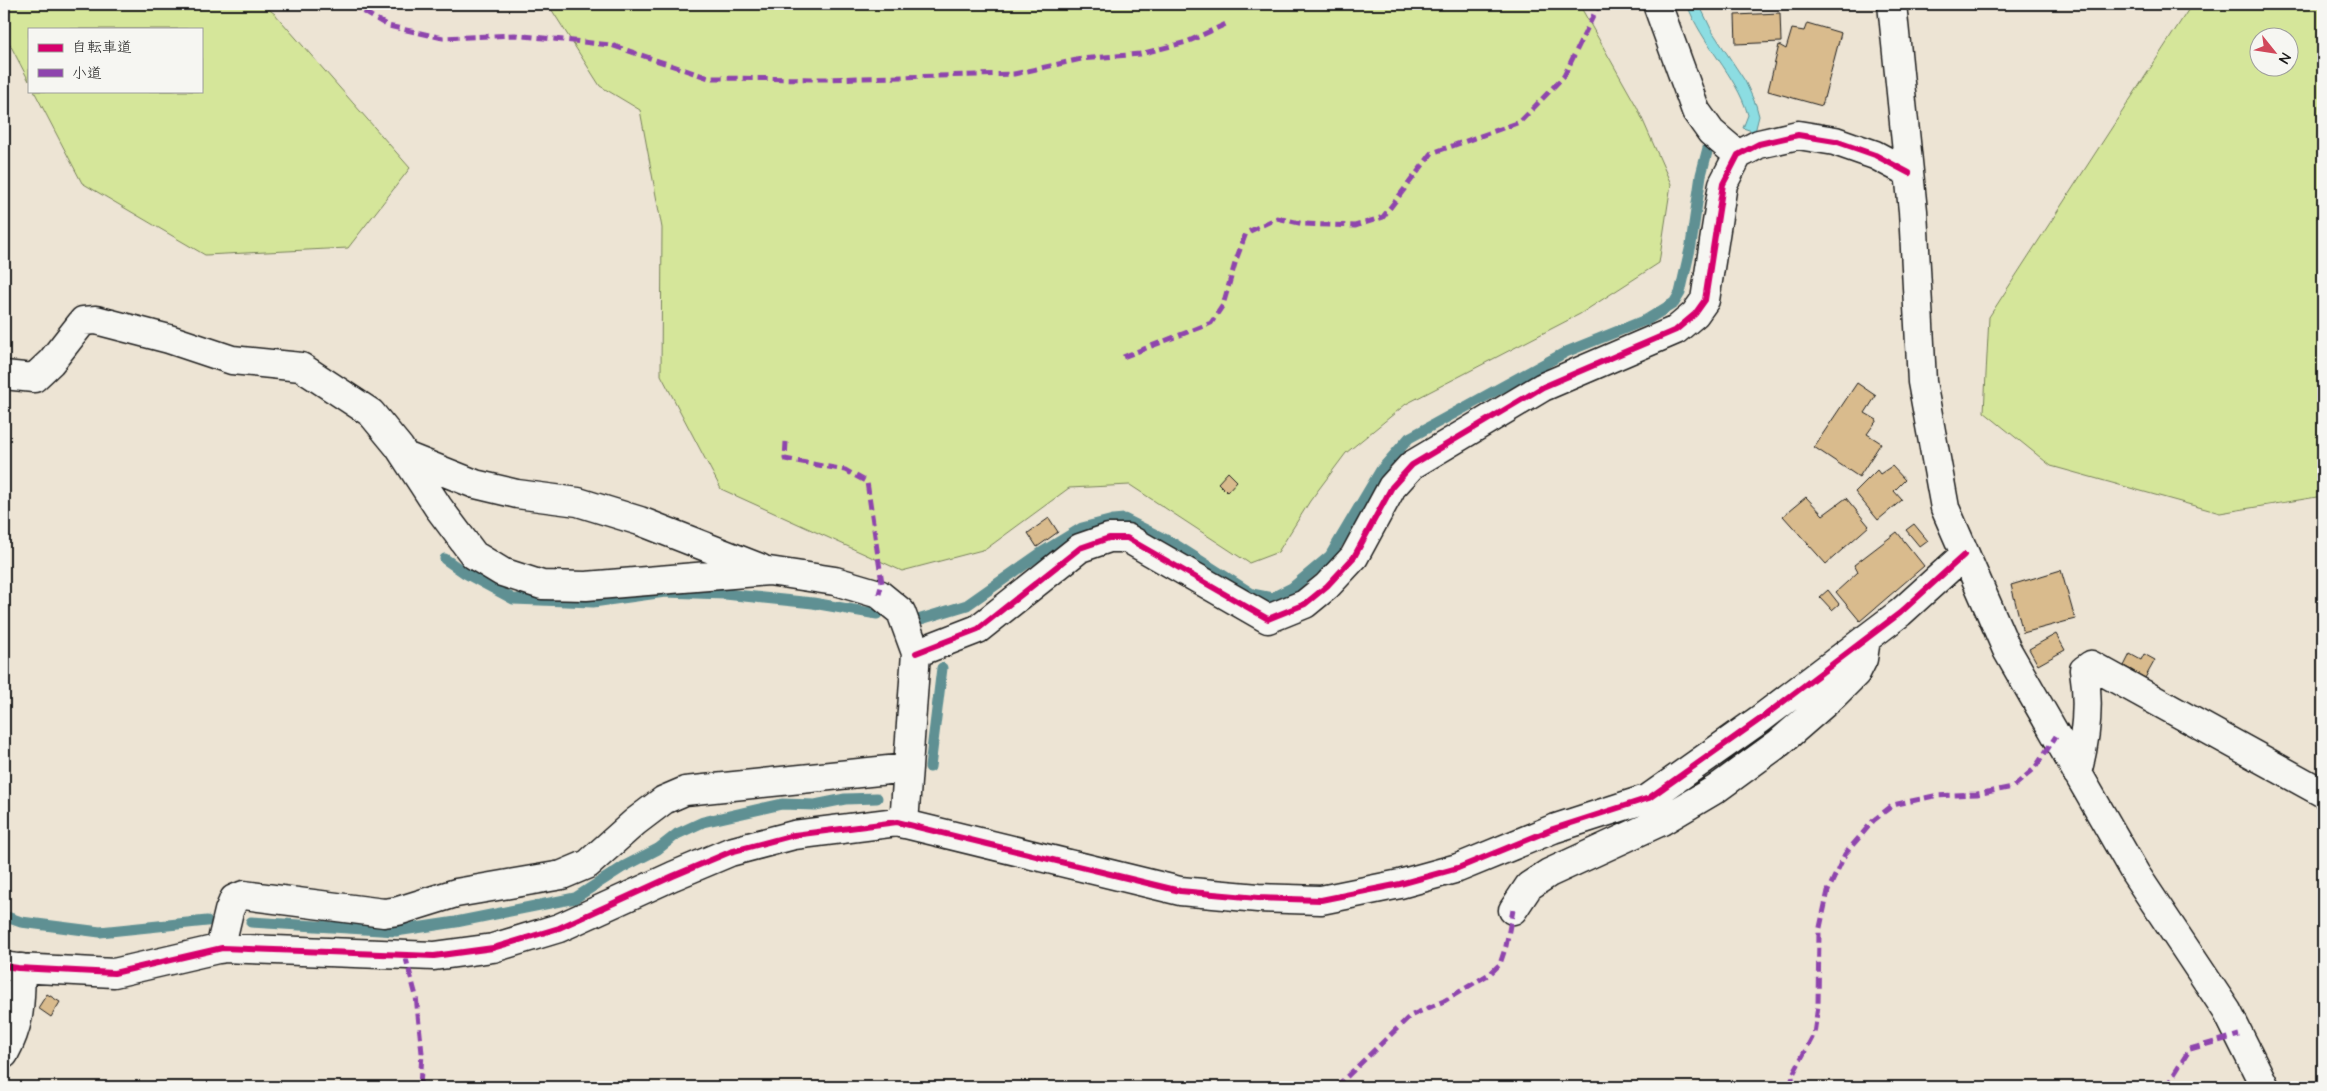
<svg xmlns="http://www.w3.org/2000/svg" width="2327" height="1091" font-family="'Architects Daughter','Klee One',sans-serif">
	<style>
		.green { fill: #d5e69a; stroke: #78815b; fill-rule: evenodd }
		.water { fill: #8cdde2; stroke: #5f9093 }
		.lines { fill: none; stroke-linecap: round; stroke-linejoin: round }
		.stream { stroke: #5f9093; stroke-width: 11 }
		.building { fill: #d9bb8d; stroke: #1c1c1c }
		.minor-casing { stroke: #1c1c1c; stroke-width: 31 }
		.minor { stroke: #f6f6f2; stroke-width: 28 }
		.quiet { stroke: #8e44ad; stroke-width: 5; stroke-dasharray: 10 5; stroke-linecap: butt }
		.cycleway-casing { stroke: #f6f6f2; stroke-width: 9 }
		.cycleway { stroke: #d6006c; stroke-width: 6 }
	</style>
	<rect width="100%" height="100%" fill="#ede4d4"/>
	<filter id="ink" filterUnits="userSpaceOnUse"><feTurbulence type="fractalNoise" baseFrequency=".02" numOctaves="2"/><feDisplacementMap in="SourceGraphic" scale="10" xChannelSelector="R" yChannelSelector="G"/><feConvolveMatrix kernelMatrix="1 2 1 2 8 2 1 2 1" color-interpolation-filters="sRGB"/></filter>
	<g filter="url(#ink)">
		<path class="green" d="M4 4H262L275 14 410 168 348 248 205 255 82 183 34 91H201V29H29V81L4 33Z
			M548 4H1579L1637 107 1671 184 1659 263 1580 314 1406 404 1346 453 1310 501 1278 552 1249 563 1130 485 1069 488 986 549 902 571 721 489 661 375 662 228 640 110 600 86Z
			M2192 4H2323V496L2220 513 2051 466 1984 412 1989 317ZM2260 38H2290V68H2260Z"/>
		<path class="water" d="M1687 4H1699L1712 31 1745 81 1756 105 1759 116 1755 132 1743 128 1748 115C1736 74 1701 44 1687 4Z"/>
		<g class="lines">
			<path class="stream" d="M445 559 465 573 513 599 593 602 665 592 725 594 813 603 877 614
				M921 619 967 605 1041 553 1082 528 1113 520 1124 519 1174 544 1252 594 1272 598 1292 588 1330 556 1381 470 1409 438 1566 352 1648 319 1674 303 1680 293 1691 245 1701 175 1708 148
				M930 767 942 668
				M4 916 21 922 100 932 207 921
				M251 922 396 931 456 922 575 898 623 867 658 849 677 834 703 822 782 804 815 805 845 799 877 798"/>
		</g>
		<path class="building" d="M1780 13 1781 42 1736 44 1735 15Z
			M1807 23 1841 33 1822 106 1768 91 1779 45 1786 49 1792 29 1804 31Z
			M1857 383 1876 396 1865 413 1877 420 1867 434 1881 443 1859 477 1814 447Z
			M1892 466 1905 480 1894 491 1902 500 1878 520 1855 492 1877 470 1880 474Z
			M1228 472 1237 481 1227 492 1218 483Z
			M1806 497 1823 515 1846 498 1869 526 1826 564 1783 516Z
			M1049 518 1058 532 1037 547 1028 533Z
			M1914 524 1928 541 1920 547 1906 530Z
			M1897 532 1924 566 1860 621 1836 592 1858 572 1854 565Z
			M2061 570 2075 619 2023 633 2011 585Z
			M1828 590 1839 604 1832 610 1820 597Z
			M2056 634 2065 650 2038 665 2029 649Z
			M2130 654 2141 660 2144 654 2155 660 2145 678 2124 666Z
			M47 994 60 1002 51 1017 38 1008Z"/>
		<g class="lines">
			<defs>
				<path id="minor" d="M1657 4 1696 111 1711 132 1738 155
					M1892 4 1913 211 1922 382 1945 508 2007 650 2135 873 2227 1011 2265 1087
					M4 375 34 378 51 362 83 321 96 320 169 339 232 360 301 367 371 413 399 447 438 507 474 555 502 572 542 585 586 586 769 571 835 581 879 594 901 612 916 653 904 824
					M405 456 475 484 517 494 578 502 640 521 760 568
					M916 653 978 629 1080 548 1109 538H1127L1268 619 1305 604 1327 586 1354 557 1392 487 1412 465 1543 387 1676 330 1695 314 1705 300 1723 184 1738 155 1759 144 1798 135 1835 141 1875 155 1909 173
					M2077 773C2086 739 2090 706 2084 670L2091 665 2323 793
					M1513 910 1529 886 1549 873 1662 821 1716 789 1779 743 1833 696 1856 673 1863 659 1866 639
					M220 949 229 911 234 899 244 895 384 913 398 911 456 893 562 875 588 864 635 822 664 800 685 791 908 768
					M4 966 18 968 114 973 222 948 434 956 493 948 559 928 673 876 730 852 794 835 897 822 1180 891 1258 898 1321 900 1400 884 1458 868 1553 829 1649 798 1759 720 1900 613 1964 555
					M4 1054C21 1023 20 1003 21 968"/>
			</defs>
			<use href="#minor" class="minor-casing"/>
			<use href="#minor" class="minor"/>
			<path class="quiet" d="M351 4 388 26 443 38 515 35 611 45 709 78 824 79 1014 74 1081 59 1140 54 1187 42 1228 23
				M1123 357 1211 323 1223 305 1236 260 1246 233 1277 218 1304 224 1355 226 1383 217 1432 153 1520 122 1564 76 1599 4
				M786 442 785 459 845 470 867 482 882 583 879 594
				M405 955 416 996 422 1053 420 1087
				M1336 1087 1410 1016 1444 1001 1491 973 1500 964 1506 946 1513 910
				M1793 1087 1792 1076 1814 1034 1818 1006 1819 932 1828 891 1845 854 1874 820 1893 805 1934 796 1977 794 2013 787 2035 768 2056 736
				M2166 1087 2190 1049 2239 1035"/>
			<defs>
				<path id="cycleway" d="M916 653 978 629 1080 548 1109 538H1127L1268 619 1305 604 1327 586 1354 557 1392 487 1412 465 1543 387 1676 330 1695 314 1705 300 1723 184 1738 155 1759 144 1798 135 1835 141 1875 155 1909 173
					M4 966 18 968 114 973 222 948 434 956 493 948 559 928 673 876 730 852 794 835 897 822 1180 891 1258 898 1321 900 1400 884 1458 868 1553 829 1649 798 1759 720 1900 613 1964 555"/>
			</defs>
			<use href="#cycleway" class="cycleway-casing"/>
			<use href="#cycleway" class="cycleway"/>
		</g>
	</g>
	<rect width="2327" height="1091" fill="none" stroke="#f6f6f2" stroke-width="20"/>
	<rect x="10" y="10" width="2307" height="1071" fill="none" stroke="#1c1c1c" stroke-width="2" filter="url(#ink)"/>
	<rect x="28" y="28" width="175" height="65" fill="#f6f6f2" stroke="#9f9f9c"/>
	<rect x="38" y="44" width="25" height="8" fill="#d6006c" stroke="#9f9f9c"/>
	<text x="72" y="52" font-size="15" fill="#1c1c1c">自転車道</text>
	<rect x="38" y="69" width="25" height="8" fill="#8e44ad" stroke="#9f9f9c"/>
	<text x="72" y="78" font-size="15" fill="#1c1c1c">小道</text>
	<g transform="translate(2274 52) rotate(120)"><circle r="24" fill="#f6f6f2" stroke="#9f9f9c"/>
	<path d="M0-4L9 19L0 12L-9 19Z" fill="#d1495b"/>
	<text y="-8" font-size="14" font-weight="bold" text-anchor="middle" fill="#1c1c1c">N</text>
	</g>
</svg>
